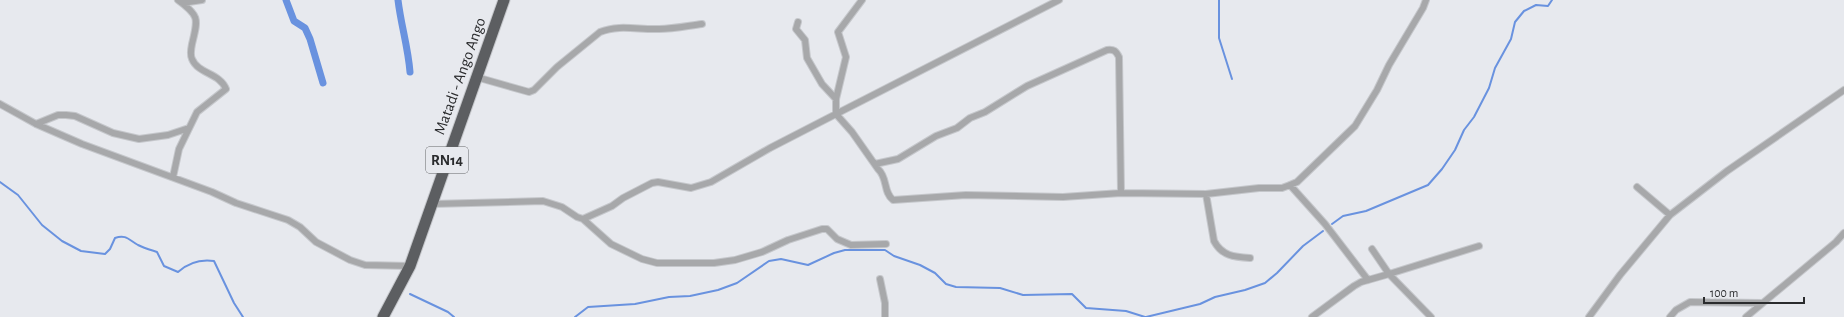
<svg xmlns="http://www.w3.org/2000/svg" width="1844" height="317" font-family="'Alegreya Sans',sans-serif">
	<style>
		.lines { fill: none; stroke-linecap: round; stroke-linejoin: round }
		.stream { stroke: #6992df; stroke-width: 2 }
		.canal { stroke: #6992df; stroke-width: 7 }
		.street-casing { stroke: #c5c7cb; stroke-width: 8 }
		.highway-casing { stroke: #c5c7cb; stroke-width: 13 }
		.street { stroke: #a7a8aa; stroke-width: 6 }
		.highway { stroke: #5c5e61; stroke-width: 11 }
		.labels { text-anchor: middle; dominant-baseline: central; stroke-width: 3.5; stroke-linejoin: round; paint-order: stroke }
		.shield { fill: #e7e9ee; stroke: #636467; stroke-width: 1 }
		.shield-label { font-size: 15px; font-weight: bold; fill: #2a2b2d }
		.street-label { font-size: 16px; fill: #2a2b2d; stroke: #e7e9ee }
	</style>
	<rect width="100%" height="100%" fill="#e7e9ee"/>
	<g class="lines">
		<path class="stream" d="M1219 0V38L1232 79
			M0 182 18 195 42 225 62 241 81 251 105 254 110 249 115 238C126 234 129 240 138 245 144 248 151 250 157 252L164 266 178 272C188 263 200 259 214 261L234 303 243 317
			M1332 224 1343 216 1366 211 1428 185 1442 169 1455 150 1464 130 1474 117 1489 88 1495 68 1511 39 1515 22 1524 11 1536 5 1548 6 1552 0
			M410 294 448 312 454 317
			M575 317 588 307 635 304 669 297 690 296 718 290 737 283 769 261 781 259 808 265 834 253 845 250H885L894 256 920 265 935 273 946 284 956 287 1000 288 1023 295 1072 294 1086 308 1126 311 1145 317
			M1146 317 1200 304 1215 297 1245 290 1265 283 1277 273 1303 246 1323 231"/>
		<path class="canal" d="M286 0 294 21 305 28 310 39 323 83
			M398 0C401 25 408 47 410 72"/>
		<defs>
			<path id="street" d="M862 0 838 32 846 57 836 99V114L1059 0
				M182 3 202 0
				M798 22 796 29 805 40 807 58 822 84 836 99
				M476 77 529 92 534 90 557 67 600 32C619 24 639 30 659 29 673 29 687 26 702 24
				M0 104 36 124 82 144 212 192 236 203 288 220 300 227 316 242 350 260 365 265 410 266
				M36 124 58 115H66L75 116 113 133 139 139 168 135 189 128
				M875 164 898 159 936 136 957 128 970 118 985 112 1027 86 1107 50C1114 49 1116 51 1119 57L1121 193
				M173 177 179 149 197 112 226 89C220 73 198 74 192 59 190 55 191 49 192 44 198 19 200 16 178 0
				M1290 185 1325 224 1368 280
				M1637 187 1670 215
				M1206 194 1214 241C1222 256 1234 257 1250 258
				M432 204 543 201 562 207 577 217 583 219 612 206 623 198 652 183 658 182 691 188 711 182 770 148 836 114 852 132 878 169C888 178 883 192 893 200L966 195 1063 197 1121 193 1206 194 1259 188H1282L1290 185 1297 182 1355 126 1377 90 1389 65 1423 8 1426 0
				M583 219 611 244 642 259 657 263H714L735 260 762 252 788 240 822 229H827L837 239 851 245 886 244
				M1372 249 1389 274 1479 246
				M880 279 885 303V317
				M1312 317 1354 286 1361 282 1389 274 1431 317
				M1589 317 1620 275 1670 215 1727 171 1844 90
				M1670 317 1676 310 1690 302 1762 303
				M1746 317 1836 242 1844 233"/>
			<path id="highway" d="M383 317 410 266 504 0"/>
		</defs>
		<use href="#street" class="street-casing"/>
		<use href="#highway" class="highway-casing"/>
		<use href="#street" class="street"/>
		<use href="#highway" class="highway"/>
	</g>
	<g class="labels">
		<rect class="shield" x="426" y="147" width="42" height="26" rx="3"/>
		<g class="shield-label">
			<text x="447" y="160">RN14</text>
		</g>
		<g class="street-label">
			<text transform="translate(460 76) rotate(-70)">Matadi - Ango Ango</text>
		</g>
	</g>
	<path d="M1704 297v6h100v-6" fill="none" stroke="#2a2b2d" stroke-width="2"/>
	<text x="1710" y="297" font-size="12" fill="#2a2b2d" stroke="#e7e9ee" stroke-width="3" paint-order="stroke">100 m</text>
</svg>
